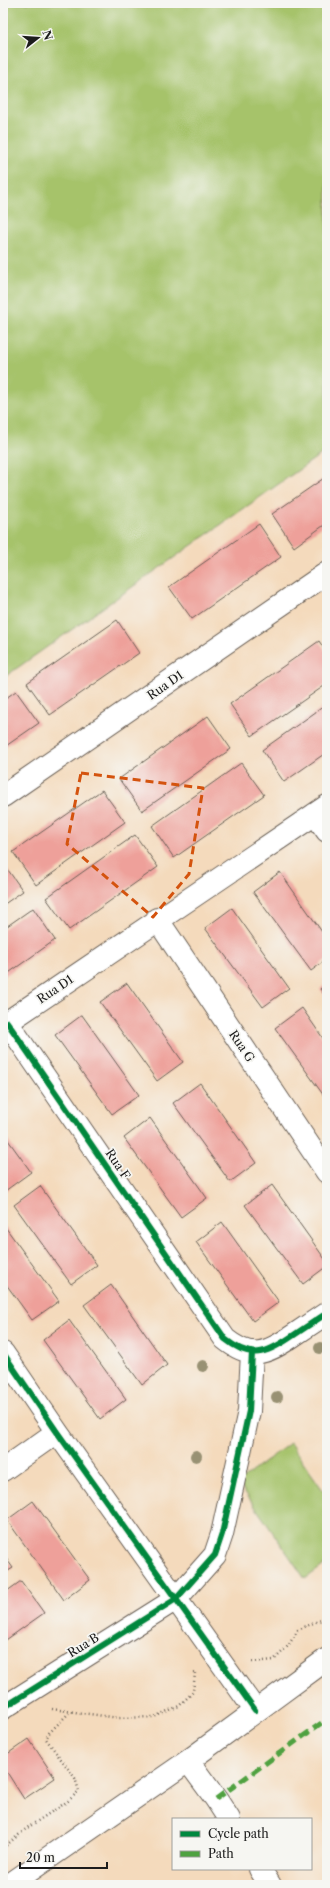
<svg xmlns="http://www.w3.org/2000/svg" width="330" height="1888" font-family="'Libre Caslon Text',serif">
	<style>
		.green { fill: #a6c36a; stroke: #617043 }
		.building { fill: #eea09a }
		.lines { fill: none; stroke-linecap: round; stroke-linejoin: round }
		.minor-casing { stroke: #685e54; stroke-width: 24 }
		.path { stroke: #685e54; stroke-width: 2.5; stroke-dasharray: 1 3; stroke-linecap: butt }
		.minor { stroke: #fff; stroke-width: 22 }
		.quiet { stroke: #4fa141; stroke-width: 5; stroke-dasharray: 10 5; stroke-linecap: butt }
		.cycleway-casing { stroke: #f6f6f2; stroke-width: 8 }
		.cycleway { stroke: #00873e; stroke-width: 6 }
		.tree { fill: #989173 }
		.marked { fill: none; stroke: #d4530e; stroke-width: 3; stroke-dasharray: 8 5; stroke-linejoin: round }
		.labels { text-anchor: middle; dominant-baseline: central; stroke-width: 3.5; stroke-linejoin: round; paint-order: stroke }
		.street-label { font-size: 12px; fill: #1c1c1c; stroke: #f6f6f2 }
	</style>
	<rect width="100%" height="100%" fill="#f6f6f2"/>
	<filter id="ink" filterUnits="userSpaceOnUse"><feTurbulence type="fractalNoise" baseFrequency=".025" numOctaves="2"/><feDisplacementMap in="SourceGraphic" scale="8" xChannelSelector="R" yChannelSelector="G"/><feConvolveMatrix kernelMatrix="1 2 1 2 8 2 1 2 1" color-interpolation-filters="sRGB"/></filter>
	<filter id="wash" filterUnits="userSpaceOnUse"><feTurbulence type="fractalNoise" baseFrequency=".012" numOctaves="4" result="noise"/><feDisplacementMap in="SourceGraphic" scale="16" xChannelSelector="R" yChannelSelector="G"/><feGaussianBlur stdDeviation="0.9" result="paint"/><feColorMatrix in="noise" values="0 0 0 0 0 0 0 0 0 0 0 0 0 0 0 0 0 1.4 0 .05"/><feComposite in="paint" operator="in"/></filter>
	<g filter="url(#wash)">
		<rect width="100%" height="100%" fill="#f4dabc"/>
		<path class="green" d="M3 3H327V450L3 678Z
			M290 1443 327 1496V1563L305 1579 238 1482Z"/>
		<g id="blocks">
			<path class="building" d="M327 476V523L294 547 272 514Z
				M259 524 281 557 192 619 169 587Z
				M117 620 139 653 50 715 27 683Z
				M319 641 327 653V684L252 736 230 704Z
				M16 691 39 723 3 748V700Z
				M327 704V752L284 782 262 750Z
				M208 716 231 749 142 811 119 779Z
				M241 763 264 795 174 858 152 826Z
				M102 790 125 822 36 885 13 852Z
				M135 835 158 867 69 930 46 898Z
				M3 863 23 891 3 905Z
				M280 872 327 939V959L311 971 253 892Z
				M33 908 55 940 3 977V929Z
				M232 908 289 988 263 1007 205 928Z
				M127 983 183 1062 157 1081 100 1002Z
				M327 983V998L320 989Z
				M302 1008 327 1044V1100L275 1028Z
				M82 1015 139 1095 112 1114 55 1035Z
				M200 1083 256 1163 230 1182 173 1103Z
				M150 1118 207 1198 181 1217 124 1138Z
				M3 1133 31 1172 5 1191 3 1188Z
				M272 1185 327 1262V1266L303 1284 245 1205Z
				M40 1186 97 1265 71 1284 14 1205Z
				M222 1222 279 1302 253 1321 196 1242Z
				M3 1224 59 1301 32 1320 3 1280Z
				M111 1285 167 1365 142 1385 84 1305Z
				M69 1320 126 1399 100 1419 43 1340Z
				M33 1501 90 1580 64 1600 7 1520Z
				M3 1554 13 1568 3 1574Z
				M21 1581 44 1613 3 1642V1594Z
				M29 1739 55 1778 24 1799 3 1766V1757Z"/>
		</g>
	</g>
	<g filter="url(#ink)">
		<use href="#blocks" fill-opacity="0" stroke="#685e54" stroke-width="1"/>
		<g class="lines">
			<defs>
				<path id="minor" d="M3 796 327 573
					M315 814 327 831
					M157 919 327 1172
					M7 1022 225 1339C251 1360 266 1354 291 1337 303 1329 315 1321 327 1313
					M3 1025 327 806
					M3 1353 57 1432 255 1710
					M3 1470 57 1432
					M3 1708 176 1599 215 1555 222 1534 249 1411 252 1352
					M188 1761 216 1799 229 1819
					M260 1869 270 1885
					M9 1885 188 1761 327 1659"/>
			</defs>
			<use href="#minor" class="minor-casing"/>
			<path class="path" d="M252 1662 274 1660 288 1646 298 1630 313 1623 327 1618
				M52 1709 119 1718 154 1717 179 1706 193 1692 195 1673 197 1672
				M3 1848 27 1828 68 1801 79 1791 75 1778 46 1739 49 1733 69 1713"/>
			<use href="#minor" class="minor"/>
			<path class="quiet" d="M216 1799 327 1719"/>
			<defs>
				<path id="cycleway" d="M7 1022 225 1339C251 1360 266 1354 291 1337 303 1329 315 1321 327 1313
					M3 1353 57 1432 255 1710
					M3 1708 176 1599 215 1555 222 1534 249 1411 252 1352"/>
			</defs>
			<use href="#cycleway" class="cycleway-casing"/>
			<use href="#cycleway" class="cycleway"/>
		</g>
		<g class="tree">
			<circle cx="320" cy="1348" r="6"/>
			<circle cx="203" cy="1366" r="6"/>
			<circle cx="277" cy="1397" r="6"/>
			<circle cx="196" cy="1456" r="6"/>
		</g>
	</g>
	<path class="marked" d="M81 773 203 788 189 874 153 917 67 844Z"/>
	<g class="labels">
		<g class="street-label">
			<text transform="translate(165 685) rotate(-35)">Rua D1</text>
			<text transform="translate(55 989) rotate(-34)">Rua D1</text>
			<text transform="translate(242 1046) rotate(56)">Rua G</text>
			<text transform="translate(118 1164) rotate(56)">Rua F</text>
			<text transform="translate(83 1645) rotate(-32)">Rua B</text>
		</g>
	</g>
	<rect width="330" height="1888" fill="none" stroke="#f6f6f2" stroke-width="16"/>
	<rect x="172" y="1818" width="140" height="52" fill="#f6f6f2" stroke="#9f9f9c"/>
	<rect x="180" y="1831" width="20" height="6" fill="#00873e" stroke="#9f9f9c"/>
	<text x="208" y="1838" font-size="12" fill="#1c1c1c">Cycle path</text>
	<rect x="180" y="1851" width="20" height="6" fill="#4fa141" stroke="#9f9f9c"/>
	<text x="208" y="1858" font-size="12" fill="#1c1c1c">Path</text>
	<g transform="translate(38 38) rotate(73)" stroke="#f6f6f2" stroke-width="3" paint-order="stroke">
	<path d="M0-3L7 15L0 10L-7 15Z" fill="#1c1c1c"/>
	<text y="-6" font-size="11" font-weight="bold" text-anchor="middle" fill="#1c1c1c">N</text>
	</g>
	<path d="M20 1862v6h87v-6" fill="none" stroke="#1c1c1c" stroke-width="2"/>
	<text x="26" y="1862" font-size="12" fill="#1c1c1c" stroke="#f6f6f2" stroke-width="3" paint-order="stroke">20 m</text>
</svg>
